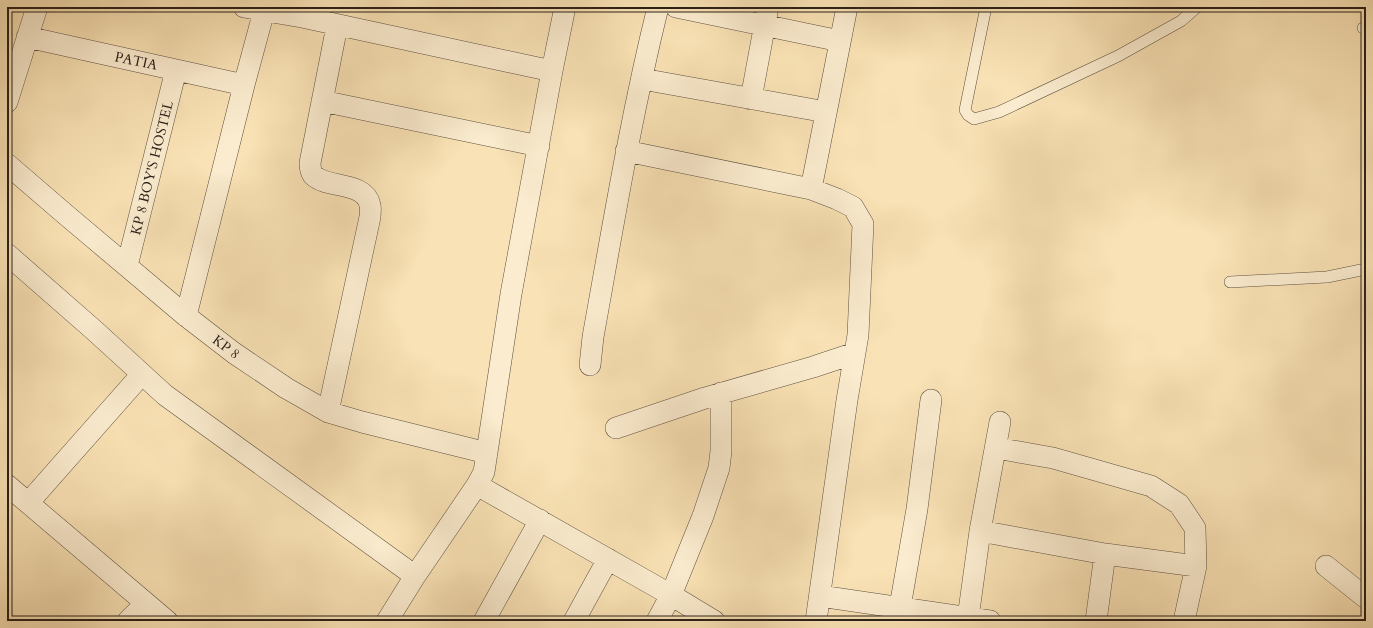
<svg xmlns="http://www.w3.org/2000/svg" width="1373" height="628" font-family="Cardo,serif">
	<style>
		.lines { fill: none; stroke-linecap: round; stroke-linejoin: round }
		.service-casing { stroke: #5e5040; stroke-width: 12 }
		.minor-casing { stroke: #5e5040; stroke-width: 22 }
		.service { stroke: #fbeccf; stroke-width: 11 }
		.minor { stroke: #fbeccf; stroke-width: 21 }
		.labels { text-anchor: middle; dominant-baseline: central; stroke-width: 4; stroke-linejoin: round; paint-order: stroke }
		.street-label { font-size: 14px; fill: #2a2019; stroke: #fbeccf }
	</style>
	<rect width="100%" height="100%" fill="#f9e2b5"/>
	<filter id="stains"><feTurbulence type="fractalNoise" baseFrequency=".005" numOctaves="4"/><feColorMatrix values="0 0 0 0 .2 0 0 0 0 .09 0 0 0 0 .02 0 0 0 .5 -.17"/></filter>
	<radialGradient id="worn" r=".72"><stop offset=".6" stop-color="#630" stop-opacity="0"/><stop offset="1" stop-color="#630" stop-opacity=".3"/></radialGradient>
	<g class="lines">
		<defs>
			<path id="service" d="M986 7 965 110 968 115 974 119 999 112 1118 56 1181 21 1197 7
				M1363 28H1366
				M1230 282 1327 277 1366 269"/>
			<path id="minor" d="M244 7 302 17 552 71
				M676 7 840 41
				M27 37 244 85
				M642 79 826 112
				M751 99 768 7
				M322 101 539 146
				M7 102 37 7
				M626 151 811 189 837 199 853 207 863 224 858 335 847 400 816 621
				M7 164 65 214 186 316 234 353 286 388 328 412 362 422 487 453
				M811 189 847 7
				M7 254 95 331 165 395 415 576
				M127 266 176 70
				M186 316 244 85 264 11
				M590 365 593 337C613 226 631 116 658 7
				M328 412 370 217C370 213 371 209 370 205 365 181 327 189 313 175 311 172 310 167 310 163L337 26
				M616 428 705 398 813 367 855 353
				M996 448 1053 458 1151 486 1179 504 1195 528 1196 566 1184 621
				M7 485 167 621
				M477 485 671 595 714 621
				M28 503 142 374
				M980 531 1105 554 1196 566
				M1326 566 1366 598
				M820 596 990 621
				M900 607 917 509 931 400
				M968 618 980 531 1000 422
				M128 621 145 604
				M387 621 415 576 477 485 484 472 511 294 552 71 565 7
				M484 621 540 520
				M574 621 608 559
				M657 621 671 595 703 516 719 468 721 451V393
				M1096 621 1105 554"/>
		</defs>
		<use href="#service" class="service-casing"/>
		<use href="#minor" class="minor-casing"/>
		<use href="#service" class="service"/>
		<use href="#minor" class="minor"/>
	</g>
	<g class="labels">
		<g class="street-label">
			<text transform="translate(136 61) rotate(12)">PATIA</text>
			<text transform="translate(152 168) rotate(-76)">KP 8 BOY'S HOSTEL</text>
			<text transform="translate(226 347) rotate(37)">KP 8</text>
		</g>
	</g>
	<rect width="1373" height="628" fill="none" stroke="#f9e2b5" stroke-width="24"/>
	<rect x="8" y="8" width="1357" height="612" fill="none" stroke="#2a2019" stroke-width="2"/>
	<rect x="12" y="12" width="1349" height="604" fill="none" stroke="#2a2019"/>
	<rect width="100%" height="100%" filter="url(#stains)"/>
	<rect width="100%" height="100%" fill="url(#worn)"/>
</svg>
